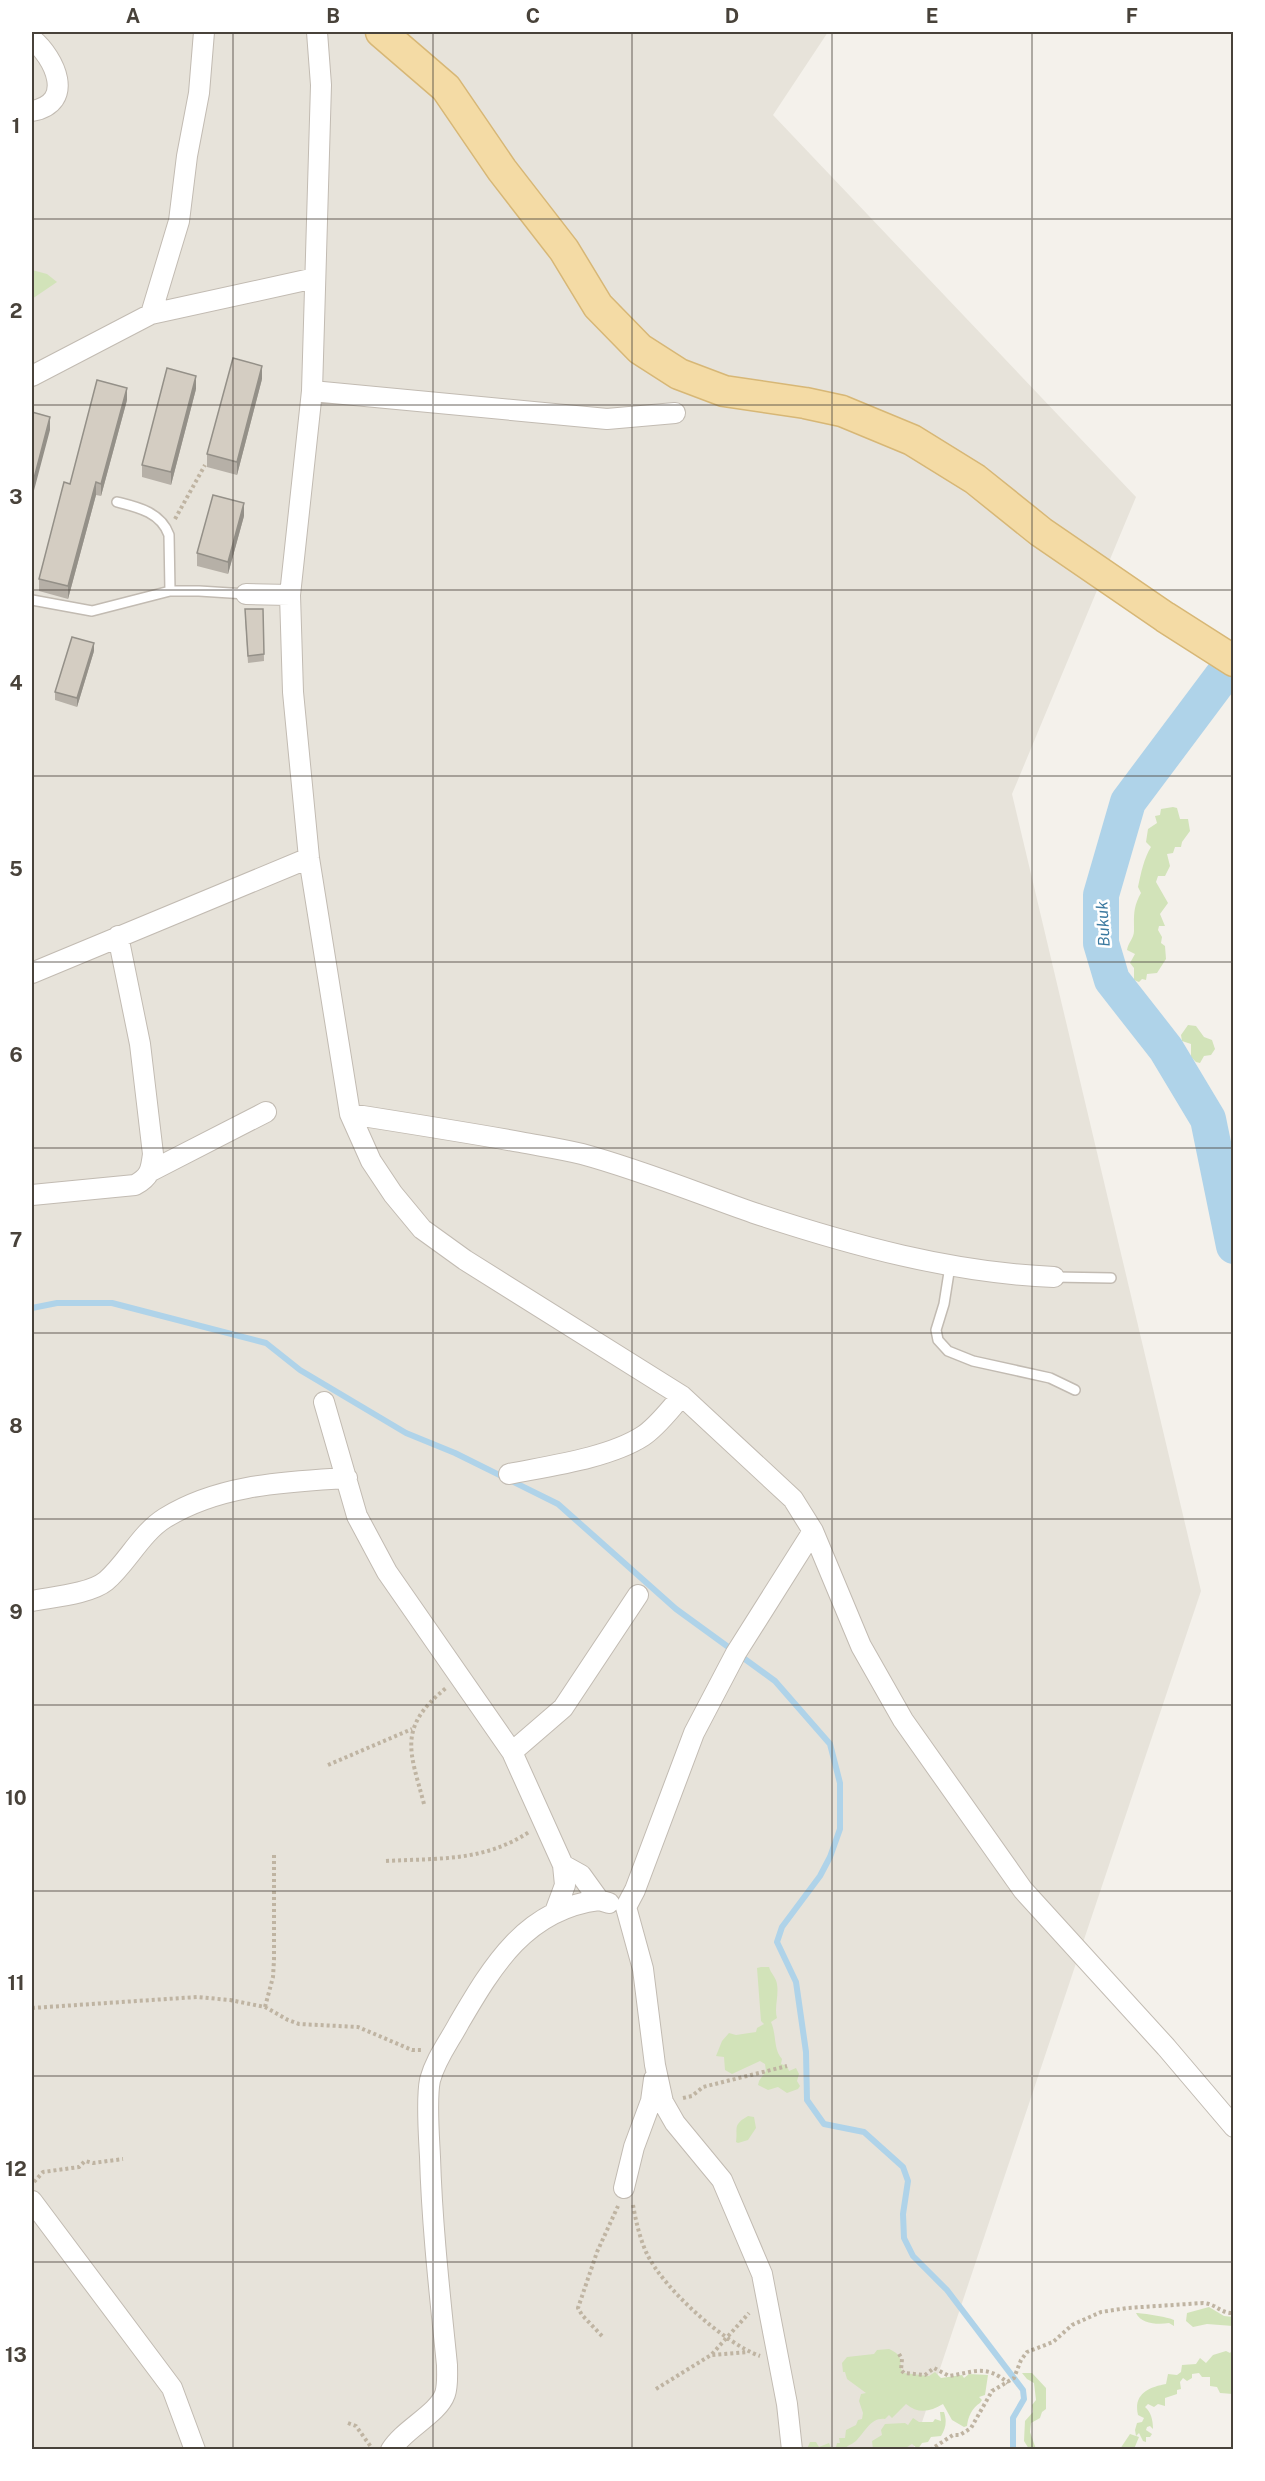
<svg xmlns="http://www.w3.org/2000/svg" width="1265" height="2481" font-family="'Public Sans',sans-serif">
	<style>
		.residential { fill: #e7e3da }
		.green { fill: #d2e3b9 }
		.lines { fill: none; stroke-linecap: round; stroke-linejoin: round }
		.stream { stroke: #afd3e9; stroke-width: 6 }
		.river { stroke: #afd3e9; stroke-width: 36 }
		.service-casing { stroke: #c2bbb2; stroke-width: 12 }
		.minor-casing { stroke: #c2bbb2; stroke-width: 22 }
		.primary-casing { stroke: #d7b776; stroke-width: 33 }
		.path { stroke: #bfb4a2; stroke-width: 4; stroke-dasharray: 3 3; stroke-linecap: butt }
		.service { stroke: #fff; stroke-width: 9 }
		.minor { stroke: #fff; stroke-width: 20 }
		.primary { stroke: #f4dba5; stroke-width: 30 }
		.wall { fill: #b6b0a7 }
		.shaded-wall { fill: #949088 }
		.building { fill: #d4cdc2; stroke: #949088; stroke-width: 1.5 }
		.grid { fill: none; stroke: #48423a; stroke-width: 1.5; stroke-opacity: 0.55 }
		.labels { text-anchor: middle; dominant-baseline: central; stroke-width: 5; stroke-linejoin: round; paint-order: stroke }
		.water-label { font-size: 16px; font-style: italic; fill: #3c7aa0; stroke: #fff }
		.neatline { fill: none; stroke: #48423a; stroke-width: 2 }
		.grid-label { font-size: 20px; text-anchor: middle; font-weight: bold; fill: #48423a }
	</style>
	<rect width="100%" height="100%" fill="#f4f1eb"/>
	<path class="residential" d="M32 32H828L773 115 1136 497 1012 794 1201 1591 913 2449 32 2450Z"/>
	<path class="green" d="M32 270 47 274 57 282 32 299Z
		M1173 807 1177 808 1180 819H1188L1190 831 1182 842 1181 847H1175L1173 853 1167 854 1170 866 1165 876H1158L1156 882 1168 903 1160 914 1165 926H1159L1158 930 1162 937 1161 943 1165 946 1166 959 1157 973 1147 974 1146 980 1142 979 1139 982 1134 980V968L1130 963 1135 954 1127 950C1128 943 1134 938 1134 931 1134 916 1133 907 1141 893L1138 887C1141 873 1144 858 1151 847L1146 842 1148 829 1157 823 1155 816 1160 815 1161 809Z
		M1188 1025 1196 1026 1204 1037 1212 1040 1215 1049 1211 1055 1204 1056 1200 1063 1196 1062 1191 1057V1044L1182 1041 1181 1035Z
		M761 1967H769C771 1974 776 1977 777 1984 779 1996 774 2008 777 2018L771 2022C777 2036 773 2049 782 2059L781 2064 787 2066 789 2071 796 2068 799 2074 797 2081 800 2086 798 2089 787 2093 778 2087 768 2090 758 2085 759 2081 766 2071 765 2064 760 2061 732 2074 725 2070 724 2057 716 2056 722 2041 729 2033 736 2035 756 2032 757 2028 764 2024 761 2021 757 1968Z
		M748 2116 754 2117 756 2128 748 2140 738 2143 736 2142C738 2128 732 2125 748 2116Z
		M1209 2307 1224 2316 1233 2317V2326L1207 2324 1193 2327 1186 2321 1187 2313Z
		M1136 2313C1143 2313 1168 2317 1174 2320V2326L1169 2323C1158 2325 1141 2324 1136 2313Z
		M889 2349C901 2355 900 2356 901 2369L904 2373 929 2376 935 2372 941 2378 962 2375 964 2378 969 2374 988 2375 985 2395 979 2397 982 2400 980 2403C972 2408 968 2417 967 2426L964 2427 952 2420 943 2404C930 2412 918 2414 906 2404L892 2418 889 2415 885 2419C871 2417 865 2432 856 2441 851 2445 848 2445 844 2449H807L810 2442H816L819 2447 829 2443 831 2448 836 2447 837 2443H840L839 2438H845L846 2430 856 2425 858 2420 862 2419 863 2413 859 2401 861 2394 866 2393 847 2379 845 2372H843L842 2363 847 2357 874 2354 877 2350Z
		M1233 2349V2394L1220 2393 1217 2387 1210 2386V2377H1202L1199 2373 1192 2374V2378L1187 2381 1183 2378 1180 2382 1181 2389 1177 2390V2394L1165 2398V2406L1158 2404 1154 2407 1148 2404 1145 2407C1151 2412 1153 2420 1153 2429L1150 2426 1147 2427 1146 2430 1152 2434 1150 2437H1146V2442L1143 2441 1139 2433 1136 2436 1139 2437 1134 2449H1120L1130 2434 1136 2436 1135 2430 1137 2423 1142 2422 1144 2418 1138 2415C1133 2394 1149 2387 1166 2384L1168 2374 1177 2375 1181 2372 1182 2365 1196 2364 1200 2358 1206 2363 1213 2355 1226 2351 1230 2353Z
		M1022 2373H1032L1046 2388V2409L1042 2412 1040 2418 1031 2423 1030 2432 1036 2449H1029L1024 2441 1025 2421 1033 2412 1032 2405 1036 2400 1034 2383 1027 2379Z
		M940 2412H944C947 2421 946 2428 941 2436L931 2437 928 2442 922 2443 918 2449 912 2444 904 2449H873L872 2441 882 2435 881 2430 885 2424 905 2423 908 2425 913 2418 919 2422H933L935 2419 941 2421Z"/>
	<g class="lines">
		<path class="stream" d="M1217 684 1234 688
			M32 1308 57 1303H112L266 1343 300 1370 406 1433 455 1453 558 1504 676 1609 775 1681 830 1744 840 1783V1829L830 1857 820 1876 782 1927 777 1942 796 1982 806 2052 807 2100 824 2124 864 2132 903 2167 908 2181 903 2214 904 2238 913 2256 947 2290 1023 2390 1024 2399 1013 2418V2450"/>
		<path class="river" d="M1223 675 1128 802 1101 895V943L1112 980 1166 1049 1208 1119 1234 1246"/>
		<defs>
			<path id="service" d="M117 502C137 507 161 512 169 535L170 591
				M32 600 92 611 170 591H199L246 594
				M950 1266 944 1304 936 1330 938 1340 948 1351 973 1361 1050 1378 1075 1390
				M1054 1277 1111 1278"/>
			<path id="minor" d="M317 32 321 85 312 391 290 595 293 692 309 858 350 1114 371 1161 393 1194 422 1229 465 1260 682 1396 793 1499 813 1531 861 1646 903 1720 1023 1890 1166 2047 1234 2127
				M32 39C55 58 76 103 32 111
				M151 314 179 221 187 156 199 93 204 32
				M32 376 151 314 315 278
				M312 391 607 419 675 413
				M246 594 290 595
				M32 973 309 858
				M350 1114C407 1123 464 1132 520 1142 541 1146 562 1149 582 1154 641 1170 697 1193 754 1213 851 1245 952 1273 1054 1277
				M151 1171 266 1112
				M32 1195 135 1185C150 1177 151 1170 153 1154L140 1044 118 936
				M324 1402 357 1516 387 1572 512 1752 563 1865 581 1875 599 1900 609 1903
				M509 1474C549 1466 609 1458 643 1436 658 1426 670 1409 682 1396
				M32 1601C52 1597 90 1594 106 1581 127 1563 141 1533 165 1518 220 1484 286 1482 347 1478
				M512 1752 563 1708 638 1595
				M555 1912 565 1885 563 1865
				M624 2188 634 2147 651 2101 654 2079
				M32 2201 172 2388 195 2450
				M391 2450C404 2429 438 2414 445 2394 448 2385 447 2375 447 2365 440 2296 432 2226 430 2157 429 2136 426 2099 430 2080 436 2058 449 2042 459 2023 493 1965 526 1909 599 1900
				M792 2450 787 2404 762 2274 722 2180 675 2123 663 2102 655 2065 643 1969 626 1907 635 1890 694 1733 736 1653 813 1531"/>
			<path id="primary" d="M381 32 446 88 502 170 564 250 598 306 640 349 679 374 724 391 805 403 842 411 912 440 975 479 1041 532 1165 617 1234 661"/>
		</defs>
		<use href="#service" class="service-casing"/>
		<use href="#minor" class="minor-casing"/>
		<use href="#primary" class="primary-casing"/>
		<path class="path" d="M175 519 205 465
			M328 1765 412 1729
			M424 1804C410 1751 397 1728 446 1688
			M386 1861C439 1858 483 1862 529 1832
			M265 2007 273 1977 274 1960V1855
			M32 2008 197 1997 230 2000 265 2007 288 2020 299 2024 358 2027 412 2050H423
			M683 2098 692 2096 703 2087 787 2066
			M34 2182 43 2172 79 2167 85 2161 93 2163 123 2159
			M633 2205C636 2222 640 2239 647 2254 664 2289 724 2343 760 2356
			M602 2336 582 2315 578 2308 597 2252 618 2206
			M712 2354 749 2313
			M899 2354 902 2359 901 2370 904 2373 925 2375 934 2368 949 2376C974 2372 986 2364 1008 2383
			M656 2389 711 2355 748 2352
			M348 2423 356 2426 371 2447
			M930 2450 953 2435H960L971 2428 992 2391 1014 2378 1021 2360 1027 2352 1053 2342 1072 2325 1101 2312 1127 2308 1203 2303C1217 2304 1221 2314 1234 2313"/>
		<use href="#service" class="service"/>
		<use href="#minor" class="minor"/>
		<use href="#primary" class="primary"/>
	</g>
	<path class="wall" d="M262 379 237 475 207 467V454Z
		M196 389 171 485 142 477V465Z
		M127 400 101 496 96 495 68 599 39 591V579L70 484Z
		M244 516 228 574 197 566V553Z
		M263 609 264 661 248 663 245 616Z
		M94 651 77 707 55 700V692Z"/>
	<path class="shaded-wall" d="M262 366V379L237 475V462Z
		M196 376V389L171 485V472Z
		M127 388V400L101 496V484Z
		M50 417V430L32 498V486Z
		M96 482V495L68 599V586Z
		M244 503V516L228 574V562Z
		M94 643V651L77 707V698Z"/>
	<path class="building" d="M233 358 262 366 237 462 207 454Z
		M167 368 196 376 171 472 142 465Z
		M97 380 127 388 101 484 96 482 68 586 39 579 64 482 70 484Z
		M32 412 50 417 32 486Z
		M213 495 244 503 228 562 197 553Z
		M245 609H263L264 654 248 656Z
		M72 637 94 643 77 698 55 692Z"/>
	<path class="grid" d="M233 32V2450M433 32V2450M632 32V2450M832 32V2450M1032 32V2450M32 219H1234M32 405H1234M32 590H1234M32 776H1234M32 962H1234M32 1148H1234M32 1333H1234M32 1519H1234M32 1705H1234M32 1891H1234M32 2076H1234M32 2262H1234"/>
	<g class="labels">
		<g class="water-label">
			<text transform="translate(1103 924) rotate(-93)">Bukuk</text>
		</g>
	</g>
	<rect width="1265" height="2481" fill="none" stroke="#ffffff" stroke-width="66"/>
	<rect x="33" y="33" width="1199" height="2415" class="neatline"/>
	<g class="grid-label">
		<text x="133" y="23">A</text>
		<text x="333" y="23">B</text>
		<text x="533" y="23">C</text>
		<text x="732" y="23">D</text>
		<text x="932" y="23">E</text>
		<text x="1132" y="23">F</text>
		<text x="16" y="133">1</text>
		<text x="16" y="318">2</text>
		<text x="16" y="504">3</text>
		<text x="16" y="690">4</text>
		<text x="16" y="876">5</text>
		<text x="16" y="1062">6</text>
		<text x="16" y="1247">7</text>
		<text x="16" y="1433">8</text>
		<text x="16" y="1619">9</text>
		<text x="16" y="1805">10</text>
		<text x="16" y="1990">11</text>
		<text x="16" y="2176">12</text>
		<text x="16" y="2362">13</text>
	</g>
</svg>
